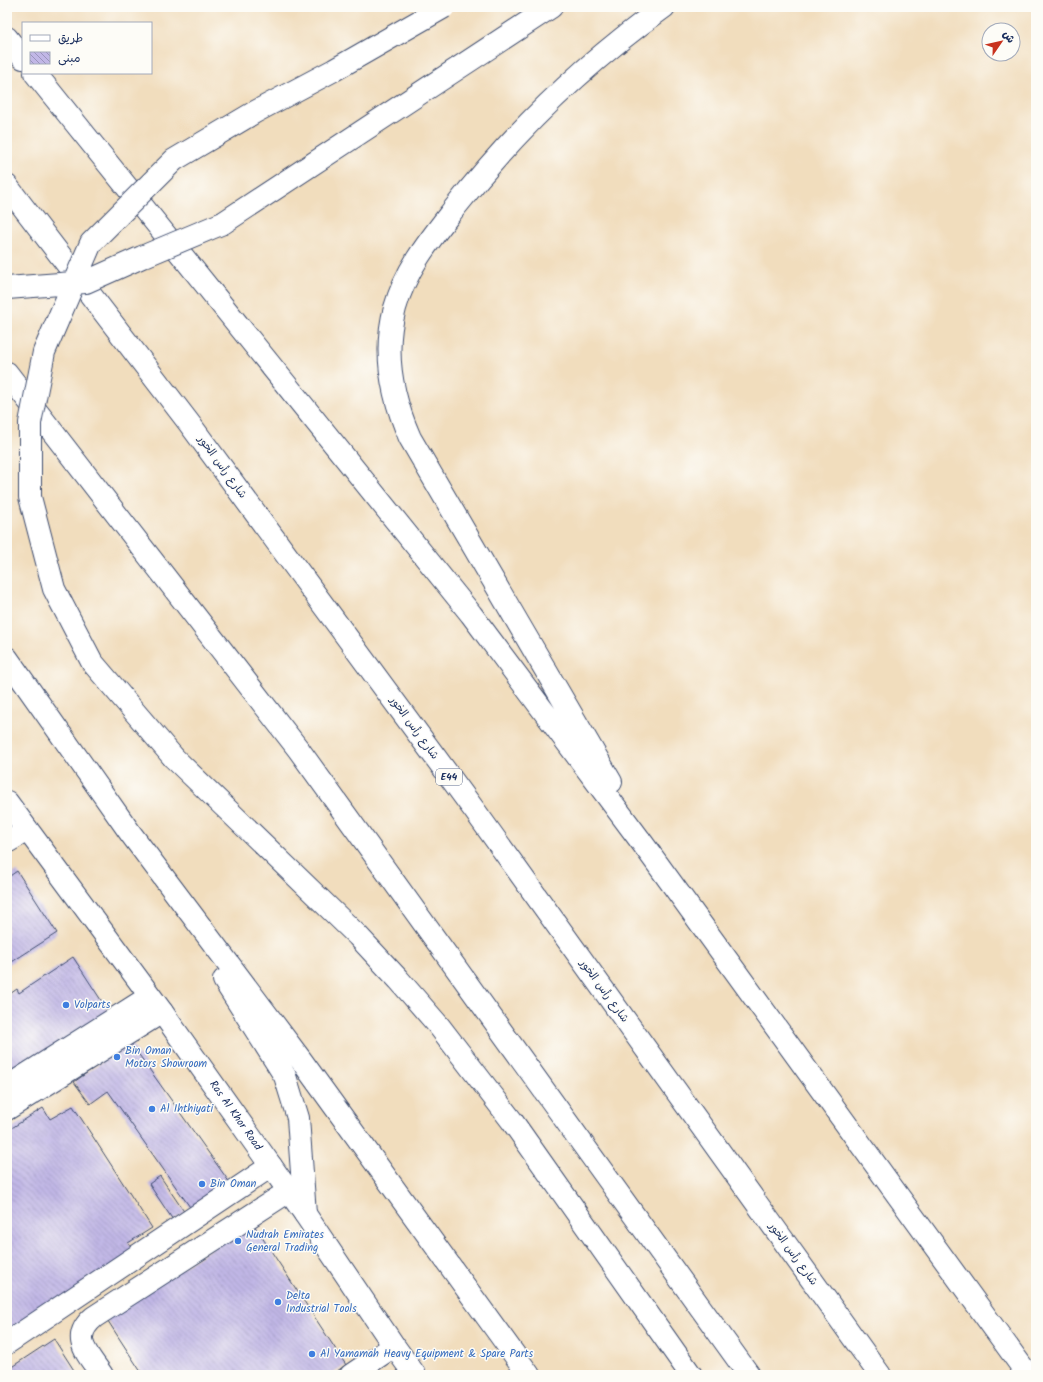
<svg xmlns="http://www.w3.org/2000/svg" width="1043" height="1382" font-family="Kalam,'Playpen Sans Arabic',sans-serif">
	<style>
		.building { fill: url(#building-back-hatch) }
		.lines { fill: none; stroke-linecap: round; stroke-linejoin: round }
		.minor-casing { stroke: #3b496c; stroke-width: 24 }
		.highway-casing { stroke: #3b496c; stroke-width: 24 }
		.minor { stroke: #fff; stroke-width: 22 }
		.highway { stroke: #fff; stroke-width: 22 }
		.highway-bridge-casing { stroke: #3b496c; stroke-width: 24; stroke-linecap: butt }
		.highway-bridge { stroke: #fff; stroke-width: 22 }
		.shop-dot { fill: #3f7fe0; stroke: #fdfcf7; stroke-width: 1.5 }
		.labels { text-anchor: middle; dominant-baseline: central; stroke-width: 3; stroke-linejoin: round; paint-order: stroke }
		.shield { fill: #fdfcf7; stroke: #5f6c8c; stroke-width: 1 }
		.shield-label { font-size: 10px; font-weight: bold; fill: #1b2f5e }
		.street-label { font-size: 11px; fill: #1b2f5e; stroke: #fdfcf7 }
		.shop-label { font-size: 11px; fill: #366cbe; stroke: #fdfcf7; text-anchor: start }
	</style>
	<defs>
		<pattern id="building-back-hatch" width="6" height="6" patternUnits="userSpaceOnUse"><rect width="6" height="6" fill="#c1b7e6"/><path d="M-1 5l2 2M0 0l6 6M5-1l2 2" fill="none" stroke="#9c95be"/></pattern>
	</defs>
	<rect width="100%" height="100%" fill="#fdfcf7"/>
	<filter id="ink" filterUnits="userSpaceOnUse"><feTurbulence type="fractalNoise" baseFrequency=".025" numOctaves="2"/><feDisplacementMap in="SourceGraphic" scale="8" xChannelSelector="R" yChannelSelector="G"/><feConvolveMatrix kernelMatrix="1 2 1 2 8 2 1 2 1" color-interpolation-filters="sRGB"/></filter>
	<filter id="wash" filterUnits="userSpaceOnUse"><feTurbulence type="fractalNoise" baseFrequency=".012" numOctaves="4" result="noise"/><feDisplacementMap in="SourceGraphic" scale="16" xChannelSelector="R" yChannelSelector="G"/><feGaussianBlur stdDeviation="0.9" result="paint"/><feColorMatrix in="noise" values="0 0 0 0 0 0 0 0 0 0 0 0 0 0 0 0 0 1.4 0 .05"/><feComposite in="paint" operator="in"/></filter>
	<g filter="url(#wash)">
		<rect width="100%" height="100%" fill="#f1ddbd"/>
		<g id="blocks">
			<path class="building" d="M17 871 57 933 7 965V878Z
				M73 957 112 1017 7 1080V996L17 989 19 993Z
				M130 1042 230 1183 192 1210 108 1091 90 1104 74 1082Z
				M73 1106 152 1228 128 1243 136 1253 7 1335V1131L43 1108 50 1119Z
				M160 1176 185 1213 173 1220 149 1184Z
				M252 1222 346 1365 331 1375H143L106 1318Z
				M54 1339 77 1375H7V1370Z"/>
		</g>
	</g>
	<g filter="url(#ink)">
		<use href="#blocks" fill-opacity="0" stroke="#3b496c" stroke-width="1"/>
		<g class="lines">
			<defs>
				<g id="minor">
					<path id="s1" d="M7 802 162 1012 305 1214 394 1346 415 1375"/>
					<path d="M7 842 27 830"/>
					<path d="M7 1087 149 997"/>
					<path d="M7 1109 162 1012"/>
					<path d="M7 1343 271 1166"/>
					<path d="M102 1375C88 1354 69 1338 94 1317L289 1191"/>
					<path d="M351 1375 394 1346"/>
				</g>
				<path id="highway" d="M7 38 23 58
					M35 73 471 614 643 844 1028 1375
					M7 186 189 423 475 811 880 1375
					M223 223 551 7
					M7 373 299 750 749 1375
					M7 658 131 834 301 1060 529 1375
					M174 758 358 936 399 980 439 1026 512 1121 691 1375
					M611 782 410 438C392 397 383 352 395 308 406 269 429 241 453 210 514 132 584 64 664 7
					M224 980 285 1076 298 1118 305 1214"/>
			</defs>
			<use href="#minor" class="minor-casing"/>
			<use href="#highway" class="highway-casing"/>
			<use href="#minor" class="minor"/>
			<use href="#highway" class="highway"/>
			<defs>
				<path id="highway-bridge" d="M7 288 86 282 142 257 223 223
					M174 758 92 662 54 589 30 497V423L44 352 91 243 174 160 255 112 334 70 444 7"/>
			</defs>
			<use href="#highway-bridge" class="highway-bridge-casing"/>
			<use href="#highway-bridge" class="highway-bridge"/>
		</g>
	</g>
	<g class="shop-dot">
		<circle cx="66" cy="1005" r="4"/>
		<circle cx="117" cy="1057" r="4"/>
		<circle cx="152" cy="1109" r="4"/>
		<circle cx="202" cy="1184" r="4"/>
		<circle cx="238" cy="1241" r="4"/>
		<circle cx="278" cy="1302" r="4"/>
		<circle cx="312" cy="1354" r="4"/>
	</g>
	<g class="labels">
		<rect class="shield" x="436" y="769" width="26" height="16" rx="3"/>
		<g class="shield-label">
			<text x="449" y="777">E44</text>
		</g>
		<g class="street-label">
			<text transform="translate(222 467) rotate(54)">شارع رأس الخور</text>
			<text transform="translate(414 728) rotate(54)">شارع رأس الخور</text>
			<text transform="translate(604 991) rotate(54)">شارع رأس الخور</text>
			<text stroke="none"><textPath href="#s1" startOffset="388">Ras Al Khor Road</textPath></text>
			<text transform="translate(793 1254) rotate(54)">شارع رأس الخور</text>
		</g>
		<g class="shop-label">
			<text x="74" y="1005">Volparts</text>
			<text x="125" y="1051">Bin Oman<tspan x="125" dy="13">Motors Showroom</tspan></text>
			<text x="160" y="1109">Al Ihthiyati</text>
			<text x="210" y="1184">Bin Oman</text>
			<text x="246" y="1235">Nudrah Emirates<tspan x="246" dy="13">General Trading</tspan></text>
			<text x="286" y="1296">Delta<tspan x="286" dy="13">Industrial Tools</tspan></text>
			<text x="320" y="1354">Al Yamamah Heavy Equipment &amp; Spare Parts</text>
		</g>
	</g>
	<rect width="1043" height="1382" fill="none" stroke="#fdfcf7" stroke-width="24"/>
	<rect x="22" y="22" width="130" height="52" fill="#fdfcf7" stroke="#a3aaba"/>
	<rect x="30" y="35" width="20" height="6" fill="#ffffff" stroke="#a3aaba"/>
	<text x="58" y="42" font-size="12" fill="#1b2f5e">طريق</text>
	<rect x="30" y="52" width="20" height="12" fill="url(#building-back-hatch)" stroke="#a3aaba"/>
	<text x="58" y="62" font-size="12" fill="#1b2f5e">مبنى</text>
	<g transform="translate(1001 42) rotate(56)"><circle r="19" fill="#fdfcf7" stroke="#a3aaba"/>
	<path d="M0-3L7 15L0 10L-7 15Z" fill="#c8321e"/>
	<text y="-6" font-size="11" font-weight="bold" text-anchor="middle" fill="#1b2f5e">ش</text>
	</g>
</svg>
